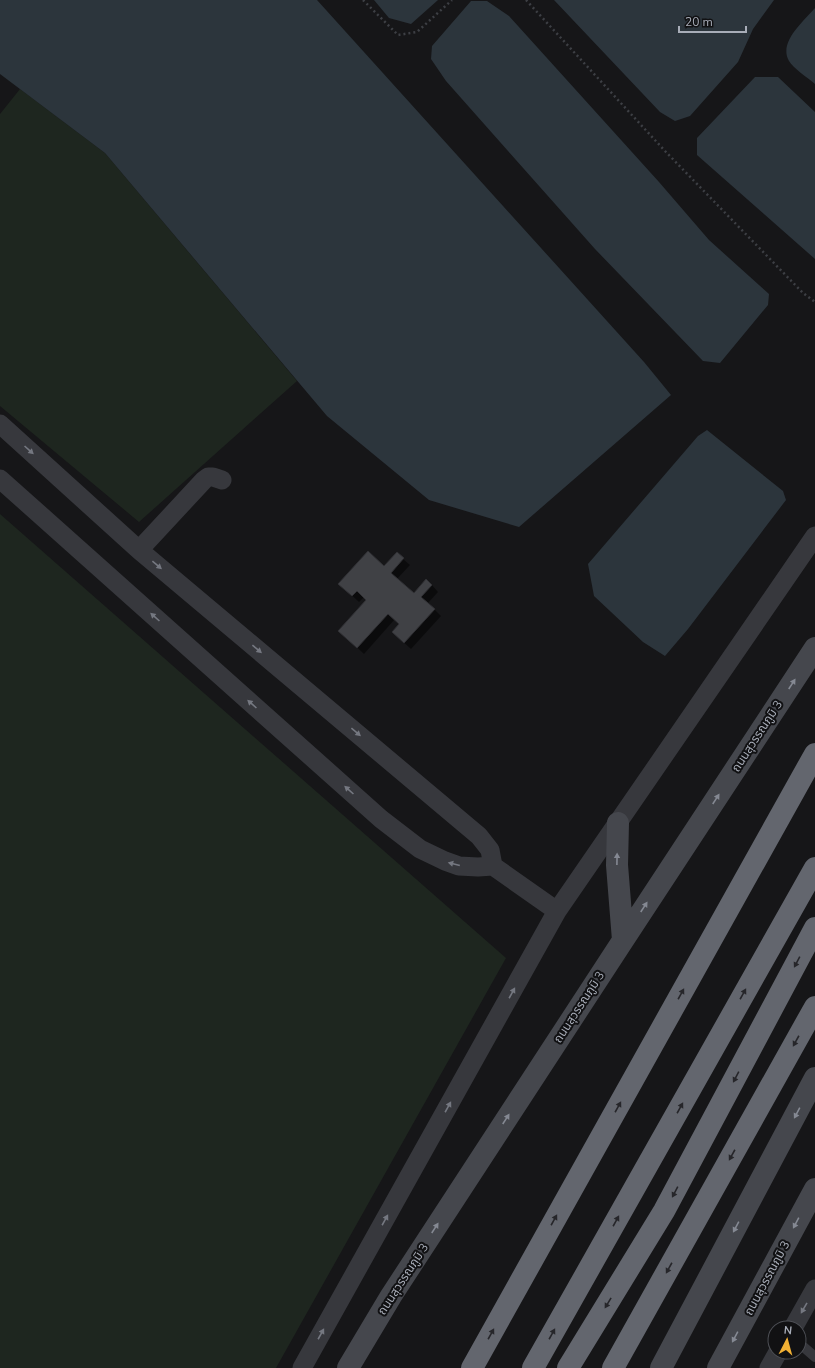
<svg xmlns="http://www.w3.org/2000/svg" width="815" height="1368" font-family="'Nunito Sans','Noto Sans Thai',sans-serif">
	<style>
		.green { fill: #1e261f }
		.water { fill: #2c353c }
		.shadow { fill: #0007 }
		.building { fill: #404145; stroke: #303034 }
		.lines { fill: none; stroke-linecap: round; stroke-linejoin: round }
		.path { stroke: #3d3f44; stroke-width: 2.5; stroke-dasharray: 2 3; stroke-linecap: butt }
		.service { stroke: #37383d; stroke-width: 10 }
		.minor { stroke: #37383d; stroke-width: 19 }
		.secondary { stroke: #45474d; stroke-width: 22 }
		.motorway { stroke: #63666e; stroke-width: 22 }
		.oneway { fill: #757881 }
		.oneway2 { fill: #858993 }
		.oneway3 { fill: #26262a }
		.labels { text-anchor: middle; dominant-baseline: central; stroke-width: 4; stroke-linejoin: round; paint-order: stroke }
		.street-label { font-size: 12px; fill: #a8adb8; stroke: #111113 }
	</style>
	<rect width="100%" height="100%" fill="#161618"/>
	<path class="green" d="M20 89 105 153 297 381 139 522 0 406V114Z
		M0 514 506 958 276 1368H0Z"/>
	<path class="water" d="M0 0H317L644 362 671 395 519 527 429 500 327 416 105 153 0 74Z
		M374 0H438L411 24 389 18Z
		M554 0H774L753 29 738 62 690 116 675 121 660 112Z
		M471 1H487L509 16 659 182 709 240 769 294 768 305 720 363 703 361 595 249 446 81 431 59 432 46Z
		M815 8V84C808 78 793 68 789 61 778 42 804 21 815 8Z
		M755 77H778L815 112V259L697 155V138Z
		M707 430 783 491 786 500 688 629 665 656 643 642 594 596 588 564 698 436Z"/>
	<path class="shadow" d="M403 559 410 565 397 579 414 595 432 585 438 592 428 603 441 616 411 649 400 639 401 624 395 619 364 654 346 637 367 600 364 597 359 602 346 590 384 567Z"/>
	<path class="building" d="M368 551 384 566 397 552 404 558 391 573 414 593 426 579 432 585 421 597 435 609 404 643 392 632 399 624 388 614 357 648 338 631 366 600 357 591 352 596 338 584Z"/>
	<g class="lines">
		<path class="path" d="M363 0 398 35 417 32 452 0
			M526 0 665 151 803 293 815 302"/>
		<path class="service" d="M799 1343 815 1357"/>
		<path class="minor" d="M0 424 139 550 479 836 490 850 493 866
			M0 479 381 819 420 849 445 861 459 866 478 867 493 866 557 911
			M139 550 204 480 208 477H213L222 480
			M793 1328 815 1289
			M302 1368 557 911 815 536
			M769 1368 778 1352"/>
		<path class="secondary" d="M618 823 617 865 623 940
			M348 1368 391 1296 620 945 815 648
			M661 1368 815 1078
			M718 1368 815 1189"/>
		<path class="motorway" d="M472 1368 815 754
			M533 1368 815 868
			M568 1368 664 1211 815 928
			M613 1368 815 1007"/>
	</g>
	<defs><path id="oneway-solid" d="M-6-.8H1V-3.2L6.5 0L1 3.2V.8H-6Z"/></defs>
	<g class="oneway">
		<use href="#oneway-solid" transform="translate(29 450) rotate(42)"/>
		<use href="#oneway-solid" transform="translate(157 565) rotate(40)"/>
		<use href="#oneway-solid" transform="translate(155 617) rotate(-138)"/>
		<use href="#oneway-solid" transform="translate(257 649) rotate(40)"/>
		<use href="#oneway-solid" transform="translate(252 704) rotate(-138)"/>
		<use href="#oneway-solid" transform="translate(356 732) rotate(40)"/>
		<use href="#oneway-solid" transform="translate(349 790) rotate(-138)"/>
		<use href="#oneway-solid" transform="translate(454 864) rotate(-166)"/>
		<use href="#oneway-solid" transform="translate(512 993) rotate(-61)"/>
		<use href="#oneway-solid" transform="translate(448 1107) rotate(-61)"/>
		<use href="#oneway-solid" transform="translate(385 1220) rotate(-61)"/>
		<use href="#oneway-solid" transform="translate(804 1308) rotate(120)"/>
		<use href="#oneway-solid" transform="translate(321 1334) rotate(-61)"/>
	</g>
	<g class="oneway2">
		<use href="#oneway-solid" transform="translate(792 684) rotate(-57)"/>
		<use href="#oneway-solid" transform="translate(716 799) rotate(-57)"/>
		<use href="#oneway-solid" transform="translate(617 859) rotate(-89)"/>
		<use href="#oneway-solid" transform="translate(644 907) rotate(-57)"/>
		<use href="#oneway-solid" transform="translate(797 1113) rotate(118)"/>
		<use href="#oneway-solid" transform="translate(506 1119) rotate(-57)"/>
		<use href="#oneway-solid" transform="translate(796 1223) rotate(118)"/>
		<use href="#oneway-solid" transform="translate(736 1227) rotate(118)"/>
		<use href="#oneway-solid" transform="translate(435 1228) rotate(-57)"/>
		<use href="#oneway-solid" transform="translate(735 1337) rotate(118)"/>
	</g>
	<g class="oneway3">
		<use href="#oneway-solid" transform="translate(797 962) rotate(118)"/>
		<use href="#oneway-solid" transform="translate(681 994) rotate(-61)"/>
		<use href="#oneway-solid" transform="translate(743 994) rotate(-61)"/>
		<use href="#oneway-solid" transform="translate(796 1041) rotate(119)"/>
		<use href="#oneway-solid" transform="translate(736 1077) rotate(118)"/>
		<use href="#oneway-solid" transform="translate(618 1107) rotate(-61)"/>
		<use href="#oneway-solid" transform="translate(680 1108) rotate(-61)"/>
		<use href="#oneway-solid" transform="translate(732 1155) rotate(119)"/>
		<use href="#oneway-solid" transform="translate(675 1192) rotate(118)"/>
		<use href="#oneway-solid" transform="translate(554 1220) rotate(-61)"/>
		<use href="#oneway-solid" transform="translate(616 1221) rotate(-61)"/>
		<use href="#oneway-solid" transform="translate(669 1268) rotate(119)"/>
		<use href="#oneway-solid" transform="translate(608 1303) rotate(121)"/>
		<use href="#oneway-solid" transform="translate(491 1334) rotate(-61)"/>
		<use href="#oneway-solid" transform="translate(552 1334) rotate(-61)"/>
	</g>
	<g class="labels">
		<g class="street-label">
			<text transform="translate(757 736) rotate(-57)">ถนนสุวรรณภูมิ 3</text>
			<text transform="translate(579 1007) rotate(-57)">ถนนสุวรรณภูมิ 3</text>
			<text transform="translate(767 1278) rotate(-62)">ถนนสุวรรณภูมิ 3</text>
			<text transform="translate(403 1279) rotate(-57)">ถนนสุวรรณภูมิ 3</text>
		</g>
	</g>
	<g transform="translate(787 1340) rotate(6)"><circle r="19" fill="#111113" stroke="#4d4f55"/>
	<path d="M0-3L7 15L0 10L-7 15Z" fill="#f2b134"/>
	<text y="-6" font-size="11" font-weight="bold" text-anchor="middle" fill="#a8adb8">N</text>
	</g>
	<path d="M679 26v6h67v-6" fill="none" stroke="#a8adb8" stroke-width="2"/>
	<text x="685" y="26" font-size="12" fill="#a8adb8" stroke="#111113" stroke-width="3" paint-order="stroke">20 m</text>
</svg>
